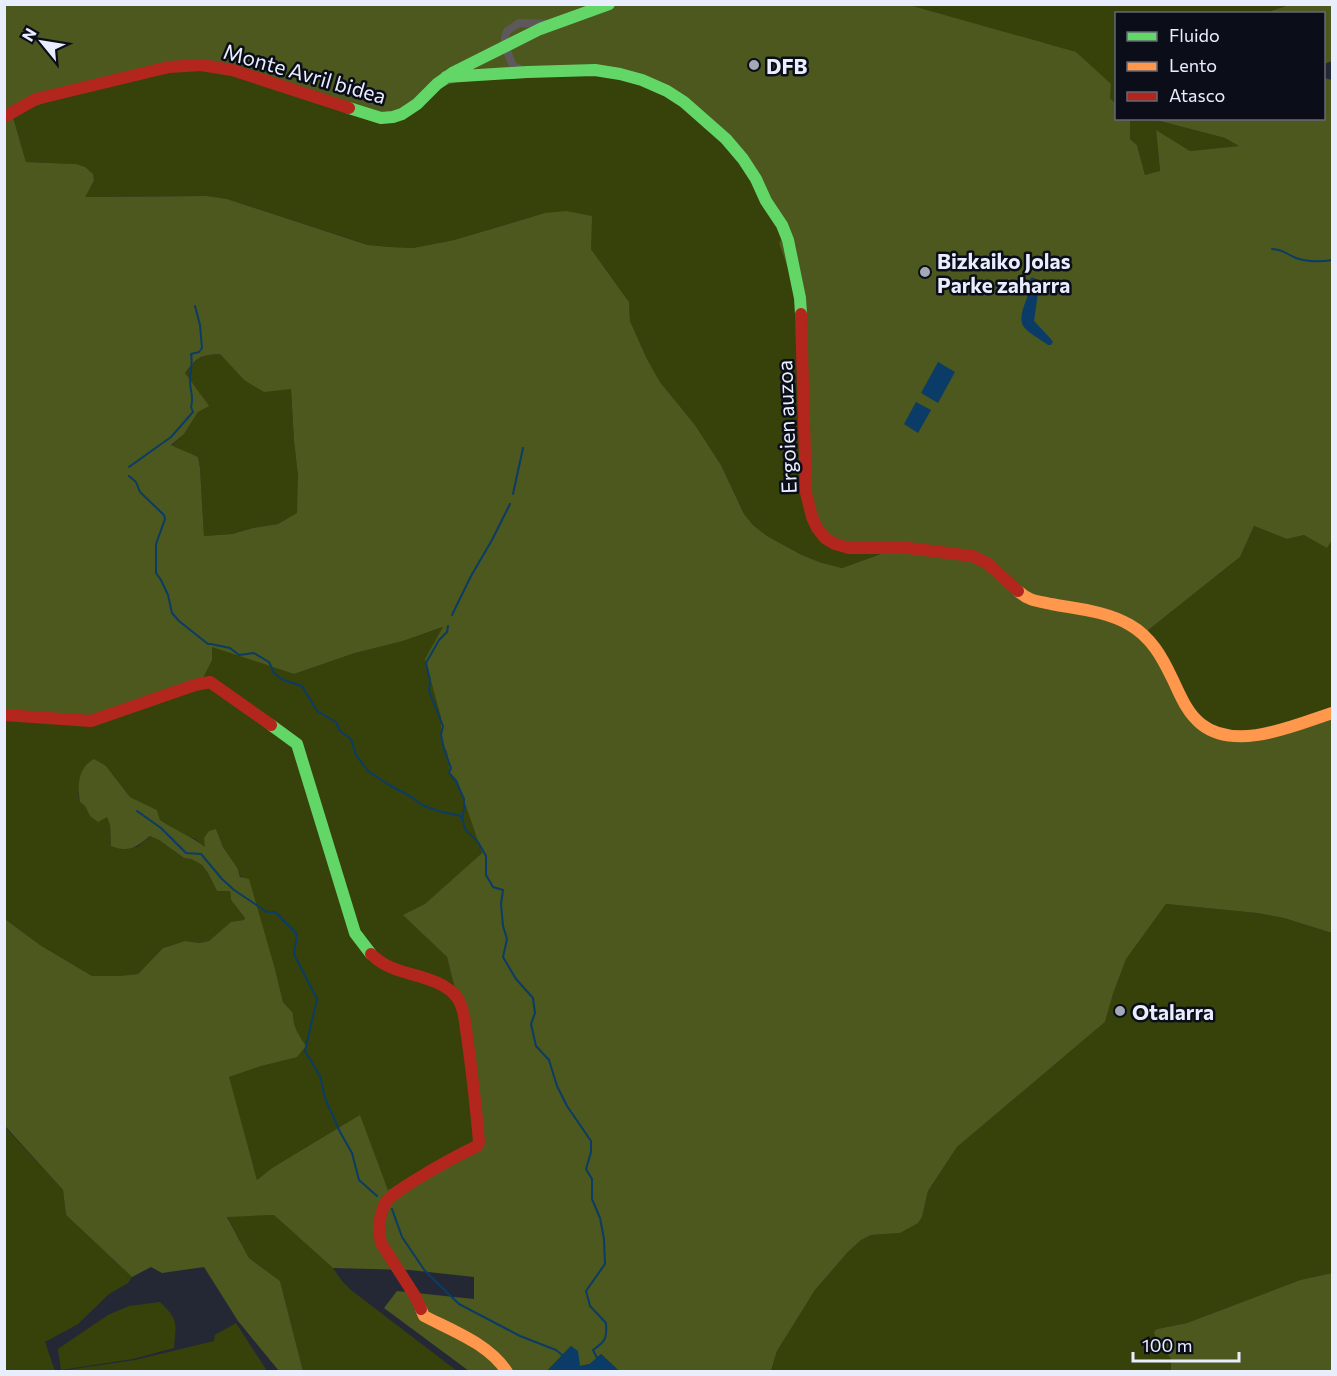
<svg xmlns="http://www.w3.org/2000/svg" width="1337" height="1376" font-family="Commissioner,sans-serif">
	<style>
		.green { fill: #37420a }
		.forest { fill: #4c581d; fill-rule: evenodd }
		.water { fill: #0b3c67 }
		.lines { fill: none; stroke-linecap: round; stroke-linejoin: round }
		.stream { stroke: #0b3c67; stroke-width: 2 }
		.street { stroke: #5d595a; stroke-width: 8 }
		.fast { stroke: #63d668; stroke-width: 12 }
		.slow { stroke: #ff974d; stroke-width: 12 }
		.jam { stroke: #b3261e; stroke-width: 12 }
		.poi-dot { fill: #a4a9b8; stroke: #0b0e19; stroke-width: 2 }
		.labels { text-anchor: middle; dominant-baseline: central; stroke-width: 5; stroke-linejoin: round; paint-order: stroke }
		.poi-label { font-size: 21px; font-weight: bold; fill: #e9eeff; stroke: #0b0e19; text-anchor: start }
		.street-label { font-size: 21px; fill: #e9eeff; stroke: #0b0e19 }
	</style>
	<rect width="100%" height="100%" fill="#242835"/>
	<path class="green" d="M909 5H1289L1265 13 1116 14V104L1110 98Z
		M190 67 430 94 442 87 461 81 591 72 632 80 674 101 738 154 783 237 891 550 842 568 819 562 800 554 767 536 753 525 744 514 721 465 695 425 660 382 647 359 630 321 629 302 591 249 545 213 454 240 413 248 390 247 369 245 227 199 206 196 84 197 94 182 76 164 26 162 13 117 24 110 63 97Z
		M1130 119H1152L1225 138 1240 146 1190 151 1156 131 1160 172 1145 175 1137 145 1130 139Z
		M220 354 244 380 291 389 294 441 298 476V513L278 524 253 528 232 534 204 536 200 468 198 457C189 452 180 450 171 446L184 434 198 412 185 373C197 358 200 355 220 354Z
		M1254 526 1287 539 1304 535 1327 547 1332 540V710L1254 736 1210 726 1194 710 1142 635 1240 557Z
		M444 627 441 717V741L447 752 450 773 457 780 482 853 425 905 404 915 447 957 459 1005 474 1141 388 1190 360 1116 272 1168 257 1180 228 1077 261 1066 299 1037 292 1020 293 1013 283 1002 275 969 238 869 223 847 216 829 206 848 195 839 181 833 160 820 157 810 130 797 106 766 78 793 80 802 85 806 90 816H107L110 825 111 846 137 847 151 836 159 840 184 858 191 859 202 865 208 873 217 891H230L231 900 245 918 244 920 231 923 209 941 199 943 185 941 163 948 138 974 119 976H92L40 945 5 919 4 710 211 646 294 674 355 653 403 641Z
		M1166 904 1257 913 1284 918 1332 933V1273L1300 1280 1187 1323 1157 1329 1155 1336 1171 1359V1371L771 1372 777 1351 815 1290 847 1253 861 1240 871 1235 900 1233 922 1217 928 1191 957 1147 1105 1022 1113 994 1126 958Z
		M4 1126 63 1190 66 1215 132 1277 128 1283 109 1294 78 1324 45 1342 55 1371H5Z
		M275 1215 333 1268 342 1281 351 1290 457 1371H303L280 1281 249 1258 227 1216Z
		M160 1302C179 1320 176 1324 174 1348L133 1359 61 1370 58 1349 108 1315 129 1306Z
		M236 1323 267 1371H60L135 1360 214 1341 215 1335Z"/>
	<path class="forest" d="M4 5H909L1076 52 1111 84 1110 98 1116 104V118L1130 119V139L1137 145 1145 175 1160 171 1156 130 1190 151 1239 146 1225 138 1152 119 1324 118V78L1332 80V540L1327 548 1304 535 1287 539 1254 526 1240 557 1142 635 1194 710 1210 726 1254 736 1332 710V933L1284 918 1257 913 1166 904 1126 959 1113 994 1105 1022 957 1147 928 1191 922 1217 918 1223 900 1233 871 1235 861 1240 847 1253 815 1290 777 1351 771 1371H619L601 1354 590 1364 580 1366 571 1346 547 1371H469L384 1308 397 1291 474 1299V1277L410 1270 333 1268 274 1215 227 1217 249 1258 280 1281 303 1371H279L238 1321 204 1267 162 1273 151 1267 132 1277 66 1215 63 1190 5 1126V919L40 945 92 976H119L138 974 163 948 185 941 199 943 209 941 231 922 244 920 245 918 231 900 230 891H217L208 873 202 865 191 859 184 858 159 840 150 836C137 847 128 853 111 846L110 825 107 817 98 822 90 816 85 806 80 802C77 785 78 768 94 759L106 766 130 797 157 810 160 820C175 830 191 836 205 847L204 838 209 831 216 829 223 847 238 869 240 877 249 879 275 969 283 1002 293 1013C292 1025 299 1036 306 1046L297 1057 261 1066 229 1077 257 1180 272 1168 360 1115 388 1190 474 1141 459 1005 447 957 403 915 425 904 482 853 457 780 450 773 447 752 441 741V717L425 659 443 627 403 641 355 653 294 674 212 647V660L202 680 124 706 90 715 75 716 5 710ZM190 67H213L400 118 413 114 423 107 431 94 442 87 461 81 610 74 652 88 696 115 738 154 783 237 779 243 791 277 800 319 813 532 820 541 831 548 889 551 842 568 819 562 800 554 767 536 753 525 744 514 721 465 695 425 660 382 647 359 630 321 629 302 591 249 592 216 566 211 545 213 454 240 413 248 390 247 368 245 227 199 207 196 85 197 94 181 93 174 85 167 76 164 26 162 13 117 24 110 63 97ZM220 354 244 380 264 392 291 389 294 441 298 476 297 513 278 524 253 528 232 534 204 536 200 468 198 457C189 452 180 450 171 445L184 434 198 412 209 406 185 373C197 357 200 355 220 354Z
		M1289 5H1332V61L1324 64V14L1265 13Z
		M1332 1273V1371H1171V1359L1155 1336 1154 1332 1157 1329 1187 1323 1300 1280Z"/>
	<path class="water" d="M1032 277 1037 280 1039 286 1034 321 1050 338 1053 342 1051 345H1048C1042 340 1028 333 1024 327 1018 319 1024 306 1027 298 1029 292 1028 285 1030 279Z
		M938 362 955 372 938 403 921 393Z
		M916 402 931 410 918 433 904 424Z
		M571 1346 578 1351 580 1366 590 1364 601 1354 619 1371H547Z"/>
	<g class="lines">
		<path class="stream" d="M1272 249C1285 250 1286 254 1296 258 1308 262 1320 262 1332 260
			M129 467 171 437 193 412 191 407C194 398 190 390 190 381 190 372 193 364 191 354L199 352 202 348 200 325 195 306
			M129 476 136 482 140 492 164 515 165 519 156 544V573L161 580 168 595 172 613 179 621 208 644H210
			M513 494 523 448
			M452 615 471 576 492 540 510 504
			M448 626 447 632 439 640 426 663 430 680 429 691 443 726 441 735 444 749 451 768 449 773 456 781 464 799V810L462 817 465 829 478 842 486 856V875L493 887 503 890 501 904 503 926 507 939 503 957 516 979 533 998 535 1013 531 1024 536 1046 549 1060 557 1086 567 1106 591 1141V1152L586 1169 592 1179V1199L600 1218 604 1239 605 1264 586 1291 590 1306 606 1323C607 1338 606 1341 593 1350L597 1358
			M211 644 230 648 239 655 254 653 269 662 274 673 283 680 302 686 317 711 336 722 340 731 351 739 356 755 368 771 389 785 410 796 422 805 438 811 461 816
			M137 811 161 828 186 853 201 854 222 879 234 890 267 912H275L297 934 294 954 317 999 305 1051 320 1076 325 1098 340 1132 352 1153 359 1180 377 1196
			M392 1209 402 1237 425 1271 459 1304 520 1336 556 1350 562 1355"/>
		<path class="street" d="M524 71 513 66 505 46V37L507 31 519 23 551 24"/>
		<path class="fast" d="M446 77 527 72 595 70 620 74 642 80 667 91 684 102 726 139 743 159 756 179 766 201 782 225 788 240 800 298 801 314
			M349 108 381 118 393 117 402 114 417 104 437 84 454 72 540 29 609 4
			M271 725 297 744 355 933 371 954"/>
		<path class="slow" d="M1018 591C1029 601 1037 601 1051 604 1078 609 1106 611 1130 625 1151 637 1162 657 1172 678 1180 694 1186 712 1201 724 1236 752 1295 725 1332 713
			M421 1309 424 1316C453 1331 489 1344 507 1372"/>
		<path class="jam" d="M4 117 36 99 169 67 201 65 232 70 349 108
			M801 314 806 493 812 517 817 528 825 538 835 544 849 548H908L972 556 987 563 1018 591
			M4 715 91 721 195 685 210 682 271 725
			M371 954C392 975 418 972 442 985 449 989 456 994 459 1001 465 1011 465 1025 467 1036 472 1072 476 1107 479 1142L477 1146C454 1157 433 1169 412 1182 403 1188 392 1194 386 1202 379 1214 378 1230 381 1243L415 1296 421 1309"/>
	</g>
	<g class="poi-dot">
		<circle cx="754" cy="65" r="6"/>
		<circle cx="925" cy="272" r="6"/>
		<circle cx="1120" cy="1011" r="6"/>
	</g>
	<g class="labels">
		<g class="poi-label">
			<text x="766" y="65">DFB</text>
			<text x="937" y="260">Bizkaiko Jolas<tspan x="937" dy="24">Parke zaharra</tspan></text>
			<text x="1132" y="1011">Otalarra</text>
		</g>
		<g class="street-label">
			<text transform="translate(305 73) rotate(16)">Monte Avril bidea</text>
			<text transform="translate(786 427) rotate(-92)">Ergoien auzoa</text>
		</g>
	</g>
	<rect width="1337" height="1376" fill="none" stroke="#e9eeff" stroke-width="12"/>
	<rect x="1115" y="12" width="210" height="108" fill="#0b0e19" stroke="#646875" stroke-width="1.5"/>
	<rect x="1127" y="32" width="30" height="9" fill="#63d668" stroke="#646875" stroke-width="1.5"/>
	<text x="1169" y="42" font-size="18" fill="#e9eeff">Fluido</text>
	<rect x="1127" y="62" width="30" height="9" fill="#ff974d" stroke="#646875" stroke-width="1.5"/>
	<text x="1169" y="72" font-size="18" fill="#e9eeff">Lento</text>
	<rect x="1127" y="92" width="30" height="9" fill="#b3261e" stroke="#646875" stroke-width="1.5"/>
	<text x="1169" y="102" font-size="18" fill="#e9eeff">Atasco</text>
	<g transform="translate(42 42) rotate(300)" stroke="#0b0e19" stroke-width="4.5" paint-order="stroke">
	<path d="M0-4.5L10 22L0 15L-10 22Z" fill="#e9eeff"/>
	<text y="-9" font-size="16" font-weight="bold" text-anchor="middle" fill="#e9eeff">N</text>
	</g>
	<path d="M1133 1352v9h106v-9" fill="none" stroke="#e9eeff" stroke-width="3"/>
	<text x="1142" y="1352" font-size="18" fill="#e9eeff" stroke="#0b0e19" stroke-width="4.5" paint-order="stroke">100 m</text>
</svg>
